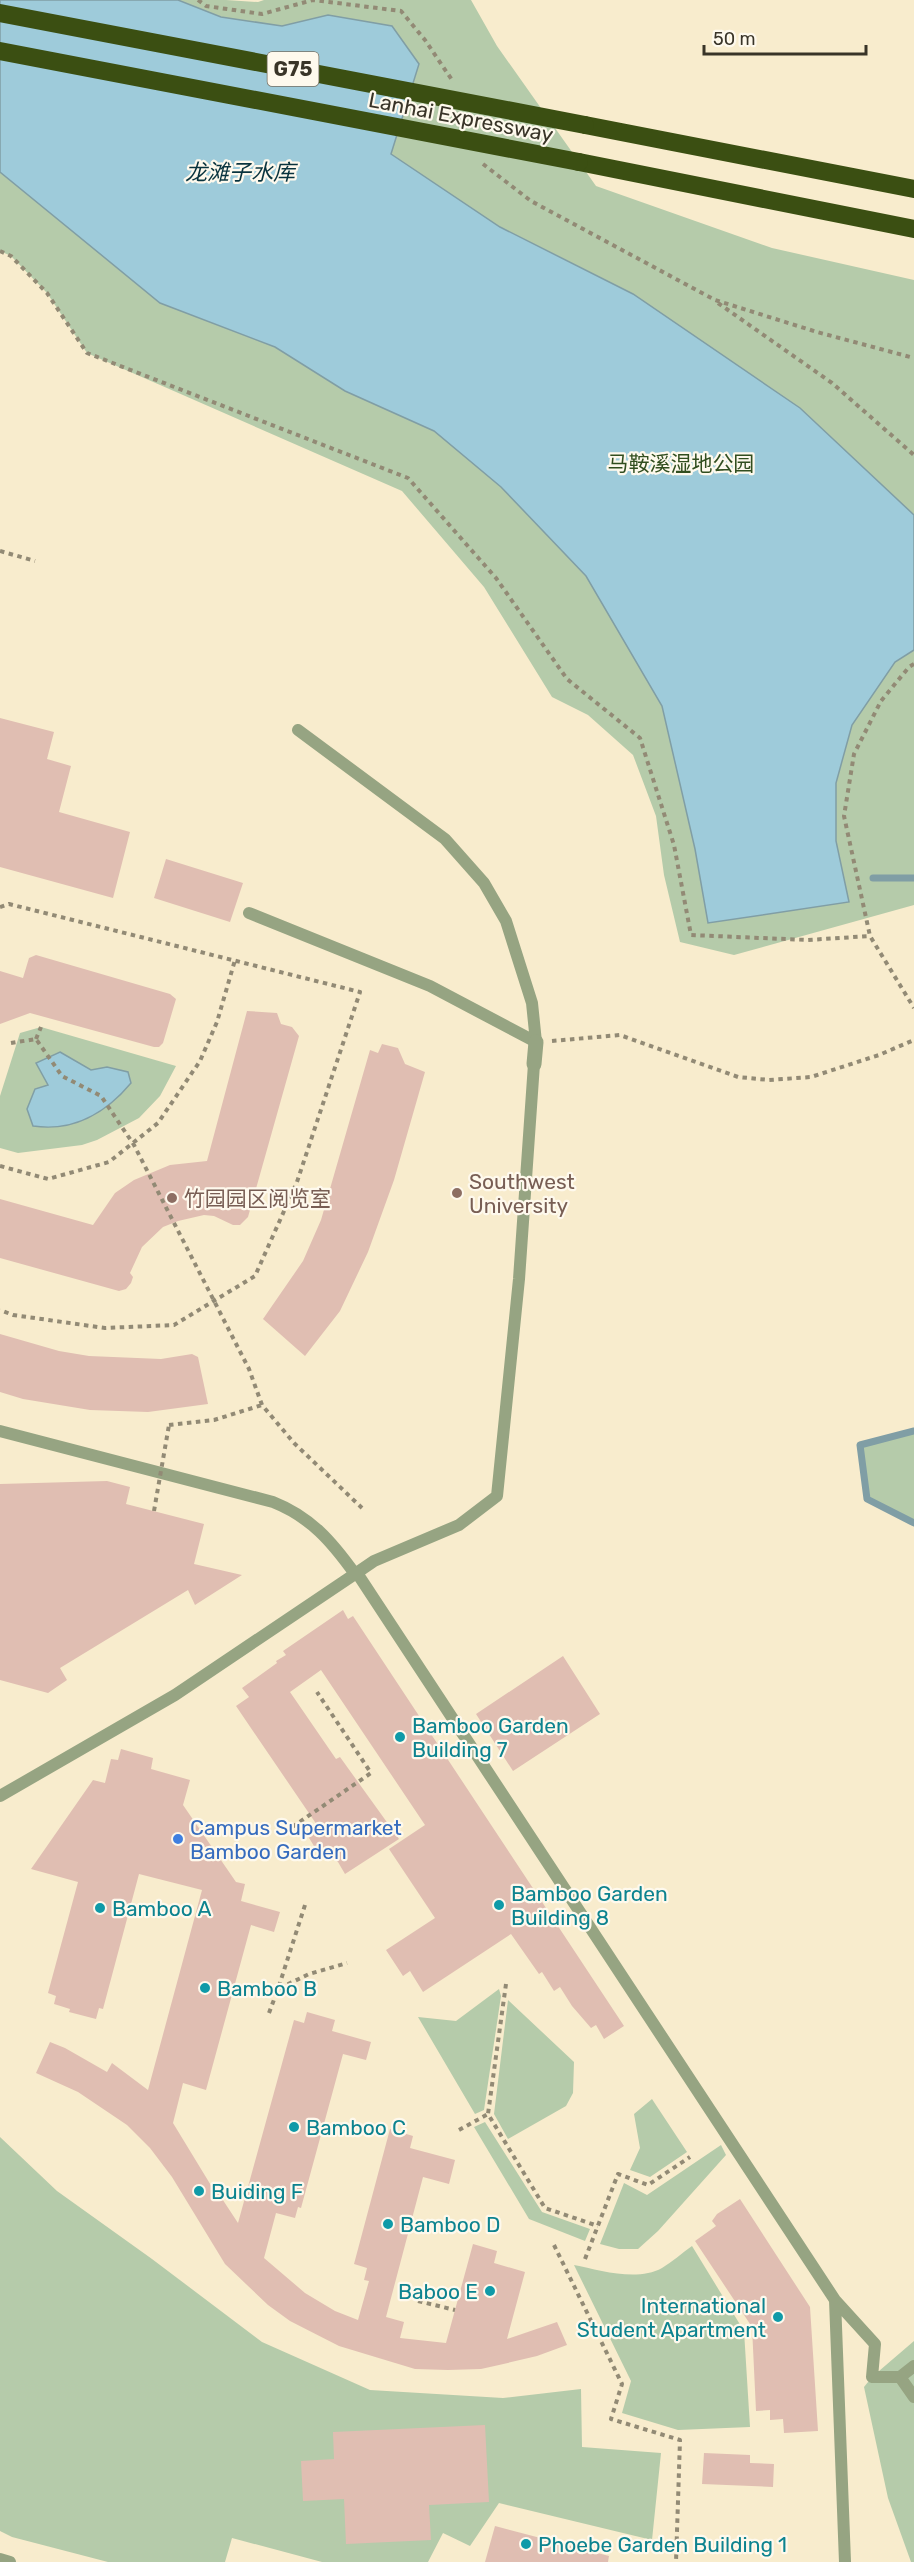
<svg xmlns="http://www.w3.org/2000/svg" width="914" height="2562" font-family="Rubik,'Noto Sans SC',sans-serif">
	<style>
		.green { fill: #b5cbaa }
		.water { fill: #9ecbda; stroke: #809ea5; stroke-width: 1.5 }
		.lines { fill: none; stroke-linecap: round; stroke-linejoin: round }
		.stream { stroke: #809ea5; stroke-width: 7 }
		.building { fill: #e0beb2 }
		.path { stroke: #928a75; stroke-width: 4; stroke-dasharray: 4.5 4.5; stroke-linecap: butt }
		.lane { stroke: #96a482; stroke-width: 12 }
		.street { stroke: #96a482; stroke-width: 15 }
		.highway { stroke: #3b4f12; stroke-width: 18 }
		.path-bridge { stroke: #928a75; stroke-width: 4; stroke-dasharray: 4.5 4.5; stroke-linecap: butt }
		.highway-bridge { stroke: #3b4f12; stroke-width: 18 }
		.education-dot { fill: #8d6e63; stroke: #fef9ed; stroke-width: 2 }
		.culture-dot { fill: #0f9aa8; stroke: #fef9ed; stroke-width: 2 }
		.shop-dot { fill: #3f7fe0; stroke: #fef9ed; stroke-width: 2 }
		.labels { text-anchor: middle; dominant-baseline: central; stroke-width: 4.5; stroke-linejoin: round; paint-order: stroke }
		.shield { fill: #fef9ed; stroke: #746f63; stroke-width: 1.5 }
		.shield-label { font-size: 20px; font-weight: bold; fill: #393428 }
		.street-label { font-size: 21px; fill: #393428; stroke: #fef9ed }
		.park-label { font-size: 21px; fill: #314e1f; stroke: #fef9ed }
		.education-label { font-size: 21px; fill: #785e54; stroke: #fef9ed; text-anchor: start }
		.culture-label { font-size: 21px; fill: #0d838f; stroke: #fef9ed; text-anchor: start }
		.shop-label { font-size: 21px; fill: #366cbe; stroke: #fef9ed; text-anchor: start }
		.water-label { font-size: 22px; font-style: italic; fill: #08333e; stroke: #fef9ed }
	</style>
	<rect width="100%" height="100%" fill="#f8eccd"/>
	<path class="green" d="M0 0H226L258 2 264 0H471L497 46 596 186 772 248 914 280V905L734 955 680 942 664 875 656 816 633 755 588 715 552 697 484 587 402 491 87 353 47 293 11 256 0 251Z
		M41 1027 176 1066 160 1096 139 1118 97 1140 82 1145 18 1153 0 1148V1096L20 1033Z
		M914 1431V1523L867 1499 860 1445Z
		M499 1989 501 1996 484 2110 475 2114 418 2017 456 2021Z
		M508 2000 574 2062 573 2093 566 2106 508 2139 494 2114Z
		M652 2099 687 2152 650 2177 630 2170 640 2148 634 2114Z
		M485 2122 542 2212 590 2229 585 2241 529 2219 474 2127Z
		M0 2137 57 2191 152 2259 262 2342 370 2390 503 2398 581 2389 582 2447 661 2453 652 2540 499 2503 470 2546 443 2533 428 2562H322L232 2538 225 2562H108L12 2537 0 2531Z
		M721 2145 726 2155 658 2231 638 2249H619L600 2244 624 2183 647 2195Z
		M692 2246 744 2331 750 2427 678 2430 622 2413 631 2381 574 2265C599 2270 637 2282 662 2268 672 2262 682 2253 692 2246Z
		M914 2341V2562H911L888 2498 864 2387 872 2377Z"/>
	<path class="water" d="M0 0H178L221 17 282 26 328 15 392 26 419 64 391 154 500 227 633 294 800 408 914 515V650L895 662 852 725 836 783V841L849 902 708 923 695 849 662 706 586 576 501 487 434 431 345 391 275 347 160 303 0 172Z
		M60 1052 91 1070 107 1067 128 1072 131 1083C106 1113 73 1132 33 1126L27 1109 35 1089 48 1085 36 1063Z"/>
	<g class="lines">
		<path class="stream" d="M873 878H914
			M914 1431 860 1445 867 1499 914 1523"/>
	</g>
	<path class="building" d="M0 718 54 732 47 759 71 766 59 812 130 832 113 898 0 867Z
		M166 859 243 883 230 922 154 898Z
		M36 955 170 994 176 999 163 1043 159 1047H154L30 1013 0 1024V971L23 978 29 958Z
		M247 1011 277 1013 281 1024 292 1027 299 1036 248 1217 240 1225H233L214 1216 204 1215 178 1221 163 1227 142 1247 130 1273 133 1277 131 1283 126 1289 119 1291 0 1258V1199L93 1225 115 1193 134 1180 170 1165 207 1161Z
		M382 1044 398 1048 405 1064 425 1072 394 1180 368 1252 340 1311 305 1356 263 1319 303 1261 321 1220 370 1050 378 1053Z
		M0 1334 59 1351 89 1356 161 1359 192 1354 198 1357 208 1404 148 1412 90 1410 23 1399 0 1392Z
		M107 1481 130 1487 126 1504 204 1524 194 1564 242 1575 195 1605 188 1590 60 1668 67 1680 48 1693 0 1680V1484Z
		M343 1610 348 1619 353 1616 624 2026 604 2039 596 2025 591 2028 572 2006 560 1987 554 1991 542 1972 539 1974 511 1934 423 1992 410 1971 403 1976 386 1950 435 1918 389 1849 425 1825 321 1670 290 1692 336 1759 340 1757 399 1839 345 1874 338 1862 314 1846 306 1833 317 1825 236 1706 249 1697 242 1688 277 1663 276 1661 286 1655 283 1651Z
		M563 1656 600 1714 513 1771 476 1714Z
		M121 1749 153 1758 151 1769 190 1780 183 1805 236 1882 245 1884 241 1901 280 1912 274 1932 251 1925 206 2090 183 2083 173 2123 215 2192V2188L238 2223 294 2020 304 2023 307 2012 335 2020 332 2031 371 2042 366 2060 343 2054 301 2208 298 2207 295 2218 276 2213 264 2258 305 2293 335 2311 358 2320 369 2281 364 2280 367 2268 354 2264 390 2129 413 2136 410 2148 455 2160 449 2184 423 2177 386 2317 404 2322 400 2338 446 2343 473 2244 497 2251 494 2263 525 2272 507 2339 557 2322 567 2345 537 2356 499 2365 481 2369 448 2370 415 2369 339 2346 290 2321 268 2305 225 2264 172 2177 150 2148 127 2125 78 2092 36 2073 50 2042 65 2048 107 2072 112 2063 148 2090 202 1890 139 1874 103 2009 99 2008 96 2019 69 2012 70 2009 54 2004 56 1996 48 1993 78 1882 31 1869 93 1780 105 1783 111 1759 118 1760Z
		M740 2199 810 2307 818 2431 784 2433 783 2419 770 2420V2410L756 2411 752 2327 695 2241 716 2226 712 2221 717 2214Z
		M485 2425 489 2502 429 2505 431 2540 346 2544 344 2499 303 2501 301 2461 334 2459 333 2432Z
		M704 2453 750 2455V2463L774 2464 773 2487 702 2484Z
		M495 2526 609 2556 608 2562H485Z"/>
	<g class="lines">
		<path class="path" d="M198 0 206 6 262 14 313 0 401 11 425 40 452 80
			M483 164 531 201 715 300 817 332 914 358
			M0 251 11 256 47 293 87 353 408 478 496 578 567 679 640 738 674 845 691 935 808 940 870 936
			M718 303 832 383 914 455
			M0 551 35 561
			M914 664 909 667 881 701 854 754 844 816 870 936 914 1008
			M0 907 9 904 360 992 297 1182 255 1276 174 1325 105 1328 13 1315 0 1310
			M36 1039 41 1027
			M552 1041 620 1035 738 1077 769 1080 811 1077 879 1055 914 1040
			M11 1043 36 1039 62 1076 101 1096 134 1145 249 1369 262 1405 294 1443 362 1508
			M0 1166 48 1179 109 1162 158 1123 200 1061 217 1022 235 960
			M169 1425 214 1420 262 1405
			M285 1832 371 1773 317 1692
			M305 1905 278 1989 309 1974 347 1963
			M506 1984 488 2114 545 2208 598 2226
			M269 2013 278 1989
			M459 2130 488 2114
			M554 2245 622 2384 611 2419 680 2440 676 2562
			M585 2259 618 2174 648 2185 690 2157
			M418 2301 455 2310"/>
		<path class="lane" d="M298 730 445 839 484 883 506 921 532 1003 536 1042
			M249 913 430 986 536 1042
			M0 1431 273 1502C311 1517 332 1542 355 1574L175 1695 0 1796
			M357 1573 835 2300 845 2562
			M355 1574 374 1561 459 1525 497 1496 519 1279 534 1064
			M835 2300 875 2344 872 2377H900L914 2397
			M900 2377 914 2366
			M0 2559 10 2562"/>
		<path class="street" d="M534 1064 536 1042"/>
		<path class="highway" d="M585 125 914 189
			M579 162 914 229"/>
		<path class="path-bridge" d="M154 1511 169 1425"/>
		<path class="highway-bridge" d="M0 13 585 125
			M0 51 579 162"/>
	</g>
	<g class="education-dot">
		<circle cx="457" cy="1193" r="6"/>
		<circle cx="172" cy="1198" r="6"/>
	</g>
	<g class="culture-dot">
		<circle cx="400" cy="1737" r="6"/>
		<circle cx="499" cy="1905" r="6"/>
		<circle cx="100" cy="1908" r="6"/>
		<circle cx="205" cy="1988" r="6"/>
		<circle cx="294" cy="2127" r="6"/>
		<circle cx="199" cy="2191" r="6"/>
		<circle cx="388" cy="2224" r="6"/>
		<circle cx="490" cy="2291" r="6"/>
		<circle cx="778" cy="2317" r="6"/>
		<circle cx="526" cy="2544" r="6"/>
	</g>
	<circle class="shop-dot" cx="178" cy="1839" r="6"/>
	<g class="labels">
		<rect class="shield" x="267.5" y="52" width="51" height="34" rx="4.5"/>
		<g class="shield-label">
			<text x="293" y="69">G75</text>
		</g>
		<g class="street-label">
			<text transform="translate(461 117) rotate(11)">Lanhai Expressway</text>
		</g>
		<g class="park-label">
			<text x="681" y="463">马鞍溪湿地公园</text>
		</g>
		<g class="education-label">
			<text x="469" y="1181">Southwest<tspan x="469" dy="24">University</tspan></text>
			<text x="184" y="1198">竹园园区阅览室</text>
		</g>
		<g class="culture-label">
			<text x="412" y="1725">Bamboo Garden<tspan x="412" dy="24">Building 7</tspan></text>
			<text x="511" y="1893">Bamboo Garden<tspan x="511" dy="24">Building 8</tspan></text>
			<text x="112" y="1908">Bamboo A</text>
			<text x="217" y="1988">Bamboo B</text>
			<text x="306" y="2127">Bamboo C</text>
			<text x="211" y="2191">Buiding F</text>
			<text x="400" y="2224">Bamboo D</text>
			<text x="478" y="2291" text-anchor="end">Baboo E</text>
			<text x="766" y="2305" text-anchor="end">International<tspan x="766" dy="24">Student Apartment</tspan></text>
			<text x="538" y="2544">Phoebe Garden Building 1</text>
		</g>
		<g class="shop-label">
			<text x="190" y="1827">Campus Supermarket<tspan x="190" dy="24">Bamboo Garden</tspan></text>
		</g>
		<g class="water-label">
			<text x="240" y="172">龙滩子水库</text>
		</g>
	</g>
	<path d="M704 45v9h162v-9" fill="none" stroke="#393428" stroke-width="3"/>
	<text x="713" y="45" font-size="18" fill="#393428" stroke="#fef9ed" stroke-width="4.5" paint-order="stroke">50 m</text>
</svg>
